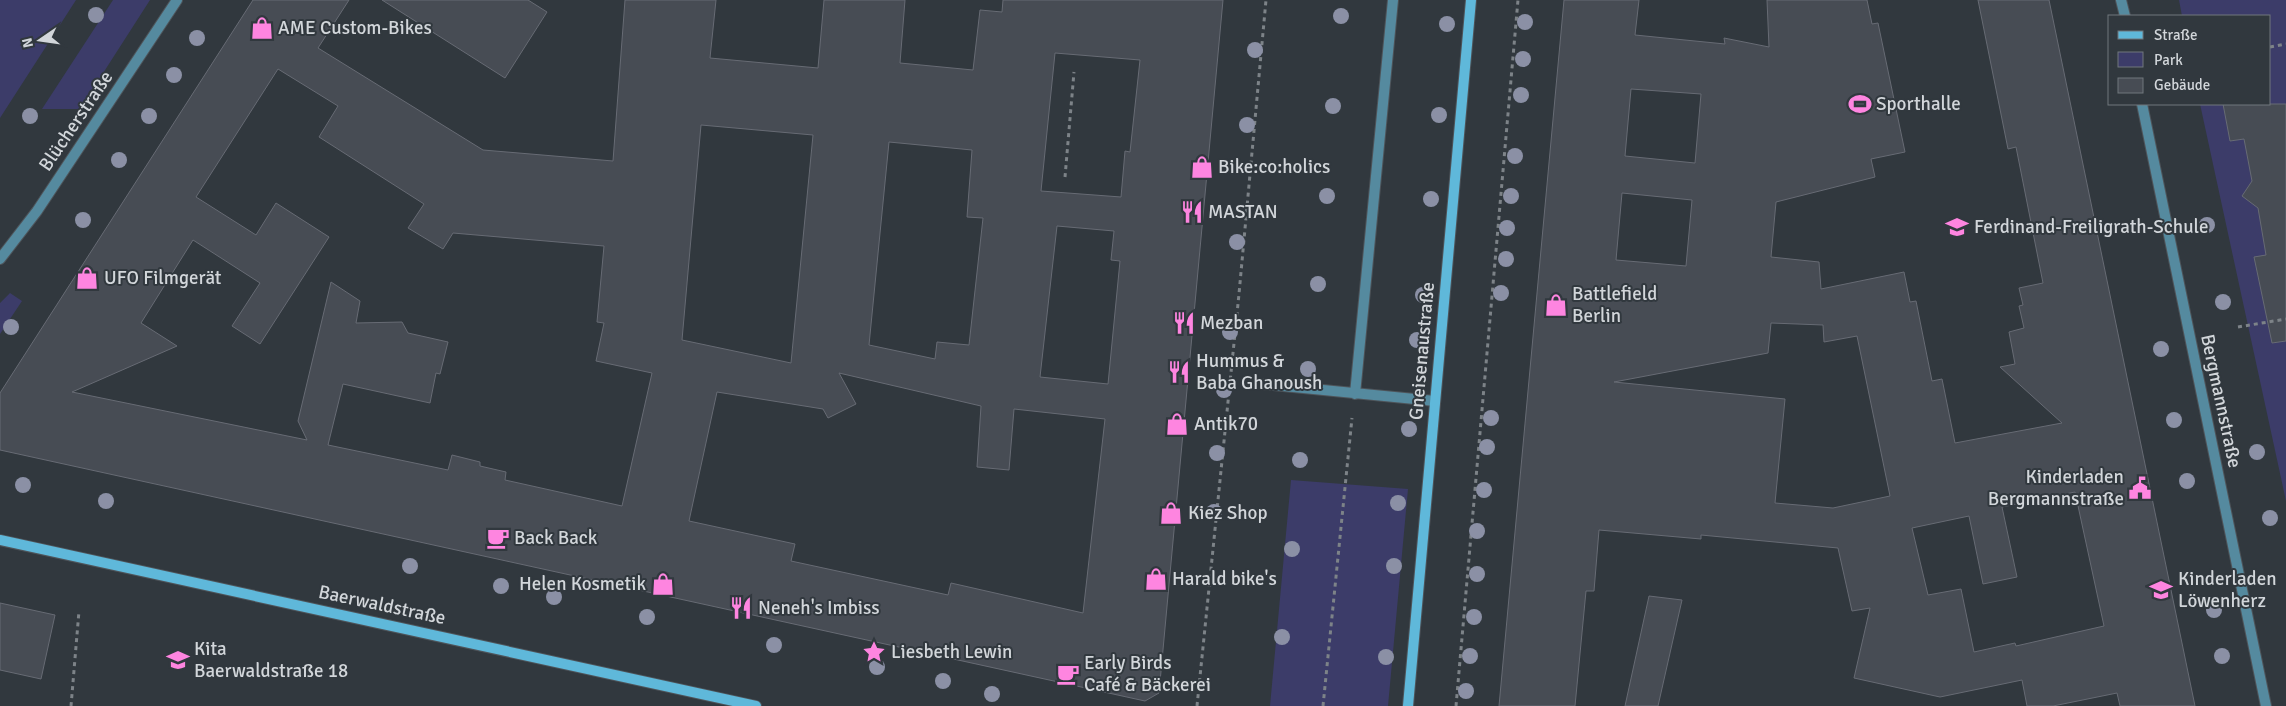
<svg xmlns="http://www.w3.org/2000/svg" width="2286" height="706" font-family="Signika,sans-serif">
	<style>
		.green { fill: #3c3c69 }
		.building { fill: #474c54; stroke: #676b74; fill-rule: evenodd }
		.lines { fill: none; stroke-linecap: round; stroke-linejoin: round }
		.lane-casing { stroke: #4e545a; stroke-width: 12 }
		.street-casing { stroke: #4e545a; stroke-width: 12 }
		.secondary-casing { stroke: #4e545a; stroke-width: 12 }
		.path { stroke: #7d8388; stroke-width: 3; stroke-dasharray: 4 4; stroke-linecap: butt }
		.lane { stroke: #558a9f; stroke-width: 10 }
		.street { stroke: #558a9f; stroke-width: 10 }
		.secondary { stroke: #5fb8da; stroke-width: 10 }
		.tree { fill: #8b90a5 }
		.labels { text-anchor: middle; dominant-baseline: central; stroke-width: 4; stroke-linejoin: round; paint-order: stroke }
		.poi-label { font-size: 19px; fill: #d2d6da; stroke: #31383e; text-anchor: start }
		.street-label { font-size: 19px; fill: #d2d6da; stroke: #31383e }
	</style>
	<rect width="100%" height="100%" fill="#31383e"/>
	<path class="green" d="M0 0H76L0 118Z
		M113 0H150L80 109H42Z
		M2179 0H2286V501L2200 104H2270V16H2182Z
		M10 293 22 301 0 334V303Z
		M1291 480 1408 489 1388 706H1270Z"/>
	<path class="building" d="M253 0H349L318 48 483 150 613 161 625 0H716L710 58 818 68 824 0H905L900 63 973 70 980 10 1002 12 1003 0H1223L1159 693 1145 701 0 450V393ZM1055 53 1140 60 1130 152 1125 151 1121 197 1041 191ZM278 69 338 106 319 137 424 204 408 228 443 249 453 233 604 246 597 322 604 323 596 361 652 373 622 506 505 480 506 472 480 466V462L452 455 448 470 328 445 343 384 430 403 436 373 440 374 448 342 408 333 402 322 356 323 360 301 331 282 298 421 307 440 72 392 177 346 141 323 193 240 260 283 232 326 260 344 329 237 276 203 256 235 196 197ZM701 125 813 135 791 363 682 340ZM889 142 972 150 967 217 983 218 969 345 937 342 935 359 869 345ZM1057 226 1114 231 1111 260 1120 261 1108 384 1040 377ZM839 373 981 406 977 467 1009 470 1014 409 1105 419 1083 613 951 583 948 595 791 561 795 544 689 521 717 392 823 409 828 418 856 404Z
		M382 0H528L547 12 505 78Z
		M1564 0H1639L1635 35 1725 44 1724 38 1769 47 1767 0H1867L1872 24 1878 23 1905 152 1871 159 1875 177 1776 202 1771 257 1819 262 1821 289 1904 272 1910 302 1916 301 1932 381 1942 379 1955 443 2062 423 2000 367 2015 364 2009 332 2024 328 2019 306 2023 305 2019 288 2043 283 2016 147 2008 149 1978 0H2049L2195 706H2120L2117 693 2053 706H2027L2022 680 1940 697 1854 678 1870 608 1852 611 1838 548 1701 535V539L1599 530 1594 591H1586L1575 706H1499ZM1631 89 1701 94 1695 163 1625 156ZM1622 193 1692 200 1686 266 1616 260ZM1771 323 1823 325 1824 342 1857 336 1890 496 1833 508 1775 503 1785 399 1614 382 1768 353ZM2075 492 2104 626 2016 646 2015 643 1974 652 1961 589 1928 595 1912 528 1969 516 1983 584 2017 577 2002 507Z
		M2223 104H2286V341L2272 343 2254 257 2266 255 2258 208 2242 196 2252 181 2244 139 2230 141Z
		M1649 596 1682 600 1658 706H1625Z
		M0 603 55 615 41 679 0 670Z"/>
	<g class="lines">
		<defs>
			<path id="lane" d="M1263 384 1435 401
				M1355 394 1393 0"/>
			<path id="street" d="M2121 0 2125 16
				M2142 104 2266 706
				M0 259 37 211 177 0"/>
			<path id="secondary" d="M0 540 756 706
				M1408 706 1471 0"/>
		</defs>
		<use href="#lane" class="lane-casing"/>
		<use href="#street" class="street-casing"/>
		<use href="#secondary" class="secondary-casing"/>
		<path class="path" d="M2270 47 2286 44
			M1065 177 1074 72
			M2238 327 2286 319
			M71 706 79 611
			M1197 706 1239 294 1266 0
			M1323 706 1352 418
			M1456 706 1518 0"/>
		<use href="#lane" class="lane"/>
		<use href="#street" class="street"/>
		<use href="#secondary" class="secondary"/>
	</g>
	<g class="tree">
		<circle cx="96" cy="15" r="8"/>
		<circle cx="1341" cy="16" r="8"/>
		<circle cx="1525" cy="22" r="8"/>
		<circle cx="1447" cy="24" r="8"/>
		<circle cx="197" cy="38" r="8"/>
		<circle cx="1255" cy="50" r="8"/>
		<circle cx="1523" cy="59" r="8"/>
		<circle cx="174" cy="75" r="8"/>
		<circle cx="1521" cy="95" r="8"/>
		<circle cx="1333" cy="106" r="8"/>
		<circle cx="1439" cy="115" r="8"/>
		<circle cx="30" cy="116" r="8"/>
		<circle cx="149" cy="116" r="8"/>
		<circle cx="1247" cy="125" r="8"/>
		<circle cx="1515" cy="156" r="8"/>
		<circle cx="119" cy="160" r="8"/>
		<circle cx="1327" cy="196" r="8"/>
		<circle cx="1511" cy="196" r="8"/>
		<circle cx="1431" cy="199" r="8"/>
		<circle cx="83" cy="220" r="8"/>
		<circle cx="2207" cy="225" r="8"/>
		<circle cx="1507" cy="228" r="8"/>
		<circle cx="1237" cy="242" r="8"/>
		<circle cx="1506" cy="259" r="8"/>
		<circle cx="1318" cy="284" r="8"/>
		<circle cx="1501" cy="293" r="8"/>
		<circle cx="1423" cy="295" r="8"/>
		<circle cx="2223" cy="302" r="8"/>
		<circle cx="11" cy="327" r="8"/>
		<circle cx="1230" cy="332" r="8"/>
		<circle cx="1417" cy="340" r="8"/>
		<circle cx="2161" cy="349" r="8"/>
		<circle cx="1308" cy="369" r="8"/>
		<circle cx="1224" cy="390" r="8"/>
		<circle cx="1491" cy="418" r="8"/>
		<circle cx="2174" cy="420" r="8"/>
		<circle cx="1409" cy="429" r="8"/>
		<circle cx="1487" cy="447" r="8"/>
		<circle cx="2257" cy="452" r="8"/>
		<circle cx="1217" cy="453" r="8"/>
		<circle cx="1300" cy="460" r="8"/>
		<circle cx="2187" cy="481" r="8"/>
		<circle cx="23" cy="485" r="8"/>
		<circle cx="1484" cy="490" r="8"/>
		<circle cx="106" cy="501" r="8"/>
		<circle cx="1398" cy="503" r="8"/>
		<circle cx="1214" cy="512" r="8"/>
		<circle cx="2270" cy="518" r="8"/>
		<circle cx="1477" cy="531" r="8"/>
		<circle cx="1292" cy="549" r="8"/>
		<circle cx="410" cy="566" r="8"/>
		<circle cx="1394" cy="566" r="8"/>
		<circle cx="1477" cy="574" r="8"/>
		<circle cx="501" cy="586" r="8"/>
		<circle cx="554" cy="597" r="8"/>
		<circle cx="2214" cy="610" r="8"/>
		<circle cx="647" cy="617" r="8"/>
		<circle cx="1474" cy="617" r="8"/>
		<circle cx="1282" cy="637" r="8"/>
		<circle cx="774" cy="645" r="8"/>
		<circle cx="1470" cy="656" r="8"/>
		<circle cx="2222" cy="656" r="8"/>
		<circle cx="1386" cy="657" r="8"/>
		<circle cx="877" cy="667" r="8"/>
		<circle cx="943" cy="681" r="8"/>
		<circle cx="1466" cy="691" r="8"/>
		<circle cx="992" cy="694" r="8"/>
	</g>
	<defs>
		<symbol id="shop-bare" viewBox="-9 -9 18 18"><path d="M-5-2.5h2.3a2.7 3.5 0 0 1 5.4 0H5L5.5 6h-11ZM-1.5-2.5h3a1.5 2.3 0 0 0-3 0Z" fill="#fe85e0" stroke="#31383e" stroke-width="2.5" paint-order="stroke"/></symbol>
		<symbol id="stadium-bare" viewBox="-9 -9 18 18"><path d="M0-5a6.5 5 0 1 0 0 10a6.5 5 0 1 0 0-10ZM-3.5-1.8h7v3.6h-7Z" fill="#fe85e0" stroke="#31383e" stroke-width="2.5" paint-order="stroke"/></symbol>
		<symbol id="restaurant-bare" viewBox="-9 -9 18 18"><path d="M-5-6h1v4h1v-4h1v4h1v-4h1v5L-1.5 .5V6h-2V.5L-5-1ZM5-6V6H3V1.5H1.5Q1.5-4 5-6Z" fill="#fe85e0" stroke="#31383e" stroke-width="2.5" paint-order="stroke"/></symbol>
		<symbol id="school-bare" viewBox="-9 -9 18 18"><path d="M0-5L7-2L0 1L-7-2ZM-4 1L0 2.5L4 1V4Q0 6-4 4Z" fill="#fe85e0" stroke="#31383e" stroke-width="2.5" paint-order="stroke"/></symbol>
		<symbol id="civic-bare" viewBox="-9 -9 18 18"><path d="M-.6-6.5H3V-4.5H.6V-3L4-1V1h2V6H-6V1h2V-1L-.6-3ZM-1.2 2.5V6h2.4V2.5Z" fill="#fe85e0" stroke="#31383e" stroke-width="2.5" paint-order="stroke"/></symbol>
		<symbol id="cafe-bare" viewBox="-9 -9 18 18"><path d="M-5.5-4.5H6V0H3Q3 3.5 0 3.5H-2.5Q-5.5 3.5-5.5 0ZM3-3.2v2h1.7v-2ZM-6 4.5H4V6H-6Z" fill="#fe85e0" stroke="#31383e" stroke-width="2.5" paint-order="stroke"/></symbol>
		<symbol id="sight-bare" viewBox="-9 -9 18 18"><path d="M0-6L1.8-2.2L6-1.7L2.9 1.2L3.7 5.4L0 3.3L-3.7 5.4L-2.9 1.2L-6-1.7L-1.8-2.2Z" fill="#fe85e0" stroke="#31383e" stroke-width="2.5" paint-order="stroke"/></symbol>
	</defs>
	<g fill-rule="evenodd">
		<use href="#shop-bare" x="246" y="12" width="32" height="32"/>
		<use href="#stadium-bare" x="1844" y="88" width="32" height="32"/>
		<use href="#shop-bare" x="1186" y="151" width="32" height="32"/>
		<use href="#restaurant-bare" x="1176" y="196" width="32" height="32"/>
		<use href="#school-bare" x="1941" y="211" width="32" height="32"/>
		<use href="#shop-bare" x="71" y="262" width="32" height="32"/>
		<use href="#shop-bare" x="1540" y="289" width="32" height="32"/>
		<use href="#restaurant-bare" x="1168" y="307" width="32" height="32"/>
		<use href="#restaurant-bare" x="1163" y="356" width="32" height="32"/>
		<use href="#shop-bare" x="1161" y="408" width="32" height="32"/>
		<use href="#civic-bare" x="2124" y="472" width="32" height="32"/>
		<use href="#shop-bare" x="1155" y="497" width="32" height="32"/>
		<use href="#cafe-bare" x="482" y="522" width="32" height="32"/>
		<use href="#shop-bare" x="1140" y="563" width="32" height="32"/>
		<use href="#shop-bare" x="647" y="568" width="32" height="32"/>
		<use href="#school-bare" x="2145" y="574" width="32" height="32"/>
		<use href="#restaurant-bare" x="725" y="592" width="32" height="32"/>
		<use href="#sight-bare" x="858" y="636" width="32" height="32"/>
		<use href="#school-bare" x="162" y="644" width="32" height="32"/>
		<use href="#cafe-bare" x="1052" y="658" width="32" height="32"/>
	</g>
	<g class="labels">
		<g class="poi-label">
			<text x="278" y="28">AME Custom-Bikes</text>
			<text x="1876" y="104">Sporthalle</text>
			<text x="1218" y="167">Bike:co:holics</text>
			<text x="1208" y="212">MASTAN</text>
			<text x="1974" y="227">Ferdinand-Freiligrath-Schule</text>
			<text x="104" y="278">UFO Filmgerät</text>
			<text x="1572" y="294">Battlefield<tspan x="1572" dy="22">Berlin</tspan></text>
			<text x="1200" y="323">Mezban</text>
			<text x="1196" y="361">Hummus &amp;<tspan x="1196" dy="22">Baba Ghanoush</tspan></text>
			<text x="1194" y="424">Antik70</text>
			<text x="2124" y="477" text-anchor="end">Kinderladen<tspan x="2124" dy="22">Bergmannstraße</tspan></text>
			<text x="1188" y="513">Kiez Shop</text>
			<text x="514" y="538">Back Back</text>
			<text x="1172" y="579">Harald bike's</text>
			<text x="2178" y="579">Kinderladen<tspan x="2178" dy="22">Löwenherz</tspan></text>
			<text x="646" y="584" text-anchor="end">Helen Kosmetik</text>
			<text x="758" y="608">Neneh's Imbiss</text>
			<text x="194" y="649">Kita<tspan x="194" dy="22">Baerwaldstraße 18</tspan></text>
			<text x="891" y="652">Liesbeth Lewin</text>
			<text x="1084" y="663">Early Birds<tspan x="1084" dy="22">Café &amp; Bäckerei</tspan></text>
		</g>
		<g class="street-label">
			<text transform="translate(76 121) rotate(-56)">Blücherstraße</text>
			<text transform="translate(1422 351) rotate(-85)">Gneisenaustraße</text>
			<text transform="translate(2221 401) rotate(78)">Bergmannstraße</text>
			<text transform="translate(382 605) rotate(12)">Baerwaldstraße</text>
		</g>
	</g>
	<rect x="2108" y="15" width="162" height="90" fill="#31383e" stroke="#71777c"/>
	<rect x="2118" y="31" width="25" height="8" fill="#5fb8da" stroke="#71777c"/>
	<text x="2154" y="40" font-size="15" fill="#d2d6da">Straße</text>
	<rect x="2118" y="52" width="25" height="15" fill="#3c3c69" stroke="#71777c"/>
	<text x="2154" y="65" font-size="15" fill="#d2d6da">Park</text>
	<rect x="2118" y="78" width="25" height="15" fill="#474c54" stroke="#71777c"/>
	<text x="2154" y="90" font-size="15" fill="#d2d6da">Gebäude</text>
	<g transform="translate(40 40) rotate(257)" stroke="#31383e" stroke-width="4" paint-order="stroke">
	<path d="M0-4L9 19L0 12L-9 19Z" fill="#d2d6da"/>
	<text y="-8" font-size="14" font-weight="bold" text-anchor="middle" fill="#d2d6da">N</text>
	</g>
</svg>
